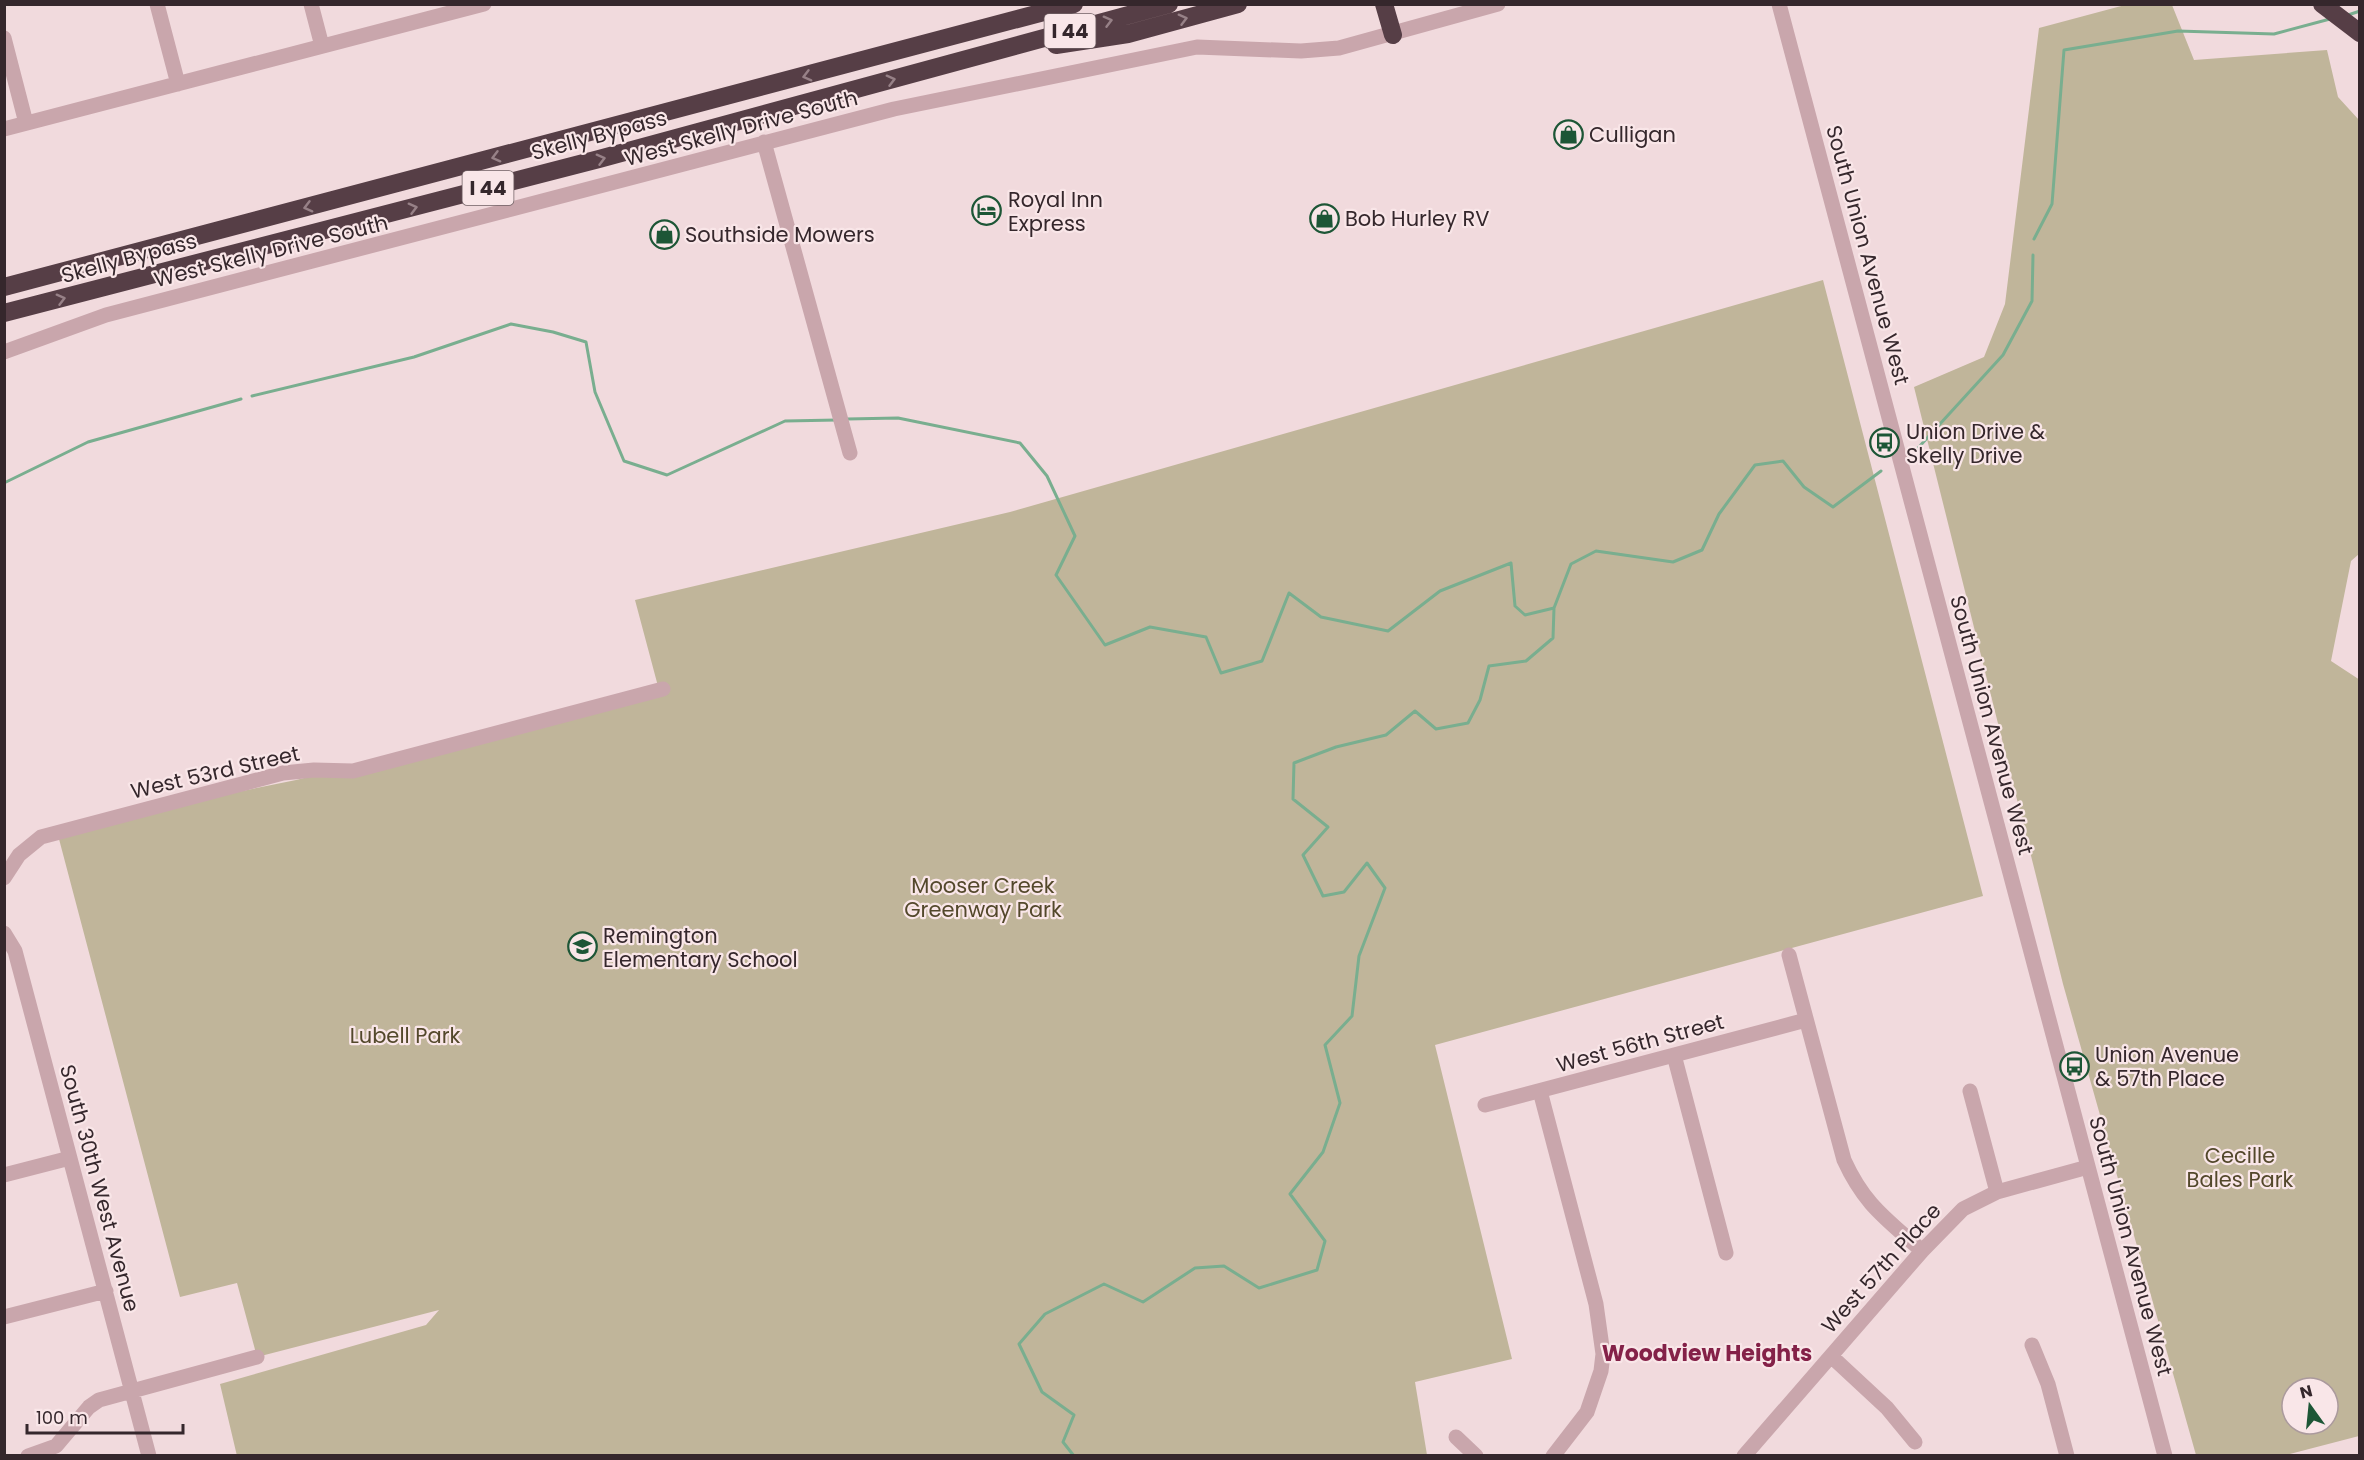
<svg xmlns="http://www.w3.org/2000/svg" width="2364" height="1460" font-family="Poppins,sans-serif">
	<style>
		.green { fill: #c0b59a; fill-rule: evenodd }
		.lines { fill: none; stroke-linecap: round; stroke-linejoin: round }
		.stream { stroke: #79ae8f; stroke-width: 3 }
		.minor { stroke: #c9a6ac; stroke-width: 15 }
		.highway { stroke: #563e46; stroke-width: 18 }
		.oneway { stroke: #978187 }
		.labels { text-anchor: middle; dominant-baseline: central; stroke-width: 4.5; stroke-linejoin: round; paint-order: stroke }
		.shield { fill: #f9e6e8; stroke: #706064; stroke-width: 1.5 }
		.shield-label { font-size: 20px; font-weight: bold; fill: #35272c }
		.street-label { font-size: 21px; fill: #35272c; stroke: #f9e6e8 }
		.poi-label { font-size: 21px; fill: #35272c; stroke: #f9e6e8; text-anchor: start }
		.park-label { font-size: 21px; fill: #53482b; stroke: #f9e6e8 }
		.neighbourhood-label { font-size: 22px; font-weight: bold; fill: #842148; stroke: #f9e6e8 }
	</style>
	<rect width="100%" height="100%" fill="#f1dadd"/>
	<path class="green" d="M2125 5H2172L2194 60 2327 50 2338 97 2359 120V554L2351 561 2331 661 2360 680 2359 1436 2286 1455H2196L2063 984 1914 387 1984 357 2005 304 2039 28ZM2292 1388H2328V1424H2292Z
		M1823 280 1983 896 1435 1045 1512 1359 1415 1382 1427 1455 237 1456 220 1384 426 1325 439 1310 257 1357 237 1283 180 1297 59 839 232 793 296 780 659 690 635 600 1010 512Z"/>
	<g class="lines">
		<path class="stream" d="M2348 15 2360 11
			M2034 239 2052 204 2064 50 2178 31 2274 34 2330 19
			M252 396 414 357 511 324 553 332 586 342 595 392 624 461 667 475 785 421 837 420
			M847 419 898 418 1020 443 1047 476 1075 536 1056 575 1105 645 1150 627 1206 637 1221 673 1262 661 1289 593 1321 617 1388 631 1440 591 1511 563 1515 606 1525 615 1554 608
			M1918 448 2003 355 2032 301 2033 255
			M4 483 88 442 241 399
			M1074 1456 1063 1442 1074 1415 1042 1392 1019 1344 1045 1314 1104 1284 1143 1302 1195 1268 1224 1266 1259 1288 1317 1270 1325 1241 1290 1194 1323 1152 1340 1103 1325 1045 1352 1016 1359 956 1385 888 1367 863 1344 892 1323 896 1303 855 1328 827 1293 799 1294 763 1336 747 1386 735 1415 711 1436 729 1468 723 1480 700 1489 666 1526 661 1553 638 1554 608 1571 564 1596 551 1673 562 1702 550 1719 514 1755 465 1783 461 1804 487 1833 507 1881 471"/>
		<path class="minor" d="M157 4 178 84
			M311 4 322 46
			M1779 4 2165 1456
			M4 38 26 123
			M4 129 484 4
			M764 142 850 453
			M4 352 106 315 894 109 1197 47 1301 51 1339 48 1498 4
			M4 878 19 855 41 837 283 773 314 770 353 771 663 689
			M4 933 15 951 149 1456
			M1789 955 1844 1160C1865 1206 1887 1219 1922 1251
			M1674 1055 1726 1253
			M1540 1091 1596 1304 1603 1354 1601 1371 1587 1412 1553 1456
			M1970 1091 1997 1192
			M1485 1105 1806 1020
			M4 1175 70 1158
			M4 1317 106 1291
			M2032 1345 2048 1384 2067 1456
			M1831 1356 1887 1408 1915 1442
			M1456 1437 1476 1456
			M28 1456 56 1446 89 1407 99 1400 257 1357
			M1744 1456 1922 1251 1963 1209 1997 1192 2088 1167"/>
		<path class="highway" d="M1384 4 1393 35
			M2322 4 2360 33
			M1056 45 1128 34 1238 4
			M4 287 1074 4
			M4 313 599 159 1169 4"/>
	</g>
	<defs><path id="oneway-chevron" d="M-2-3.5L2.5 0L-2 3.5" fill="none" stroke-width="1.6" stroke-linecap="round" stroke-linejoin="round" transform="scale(1.5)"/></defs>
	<g class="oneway">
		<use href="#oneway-chevron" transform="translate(1183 19) rotate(-15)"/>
		<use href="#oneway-chevron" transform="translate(1108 21) rotate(-15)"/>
		<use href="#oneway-chevron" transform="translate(807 76) rotate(165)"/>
		<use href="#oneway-chevron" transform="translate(891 80) rotate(-15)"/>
		<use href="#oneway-chevron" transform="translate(496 157) rotate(165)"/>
		<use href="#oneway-chevron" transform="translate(601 159) rotate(-15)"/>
		<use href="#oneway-chevron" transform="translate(308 207) rotate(165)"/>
		<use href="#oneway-chevron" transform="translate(413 208) rotate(-15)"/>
		<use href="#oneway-chevron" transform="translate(61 299) rotate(-15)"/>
	</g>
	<defs>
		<symbol id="shop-ring" viewBox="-11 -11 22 22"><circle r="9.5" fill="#f9e6e8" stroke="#1d5636" stroke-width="1.5"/><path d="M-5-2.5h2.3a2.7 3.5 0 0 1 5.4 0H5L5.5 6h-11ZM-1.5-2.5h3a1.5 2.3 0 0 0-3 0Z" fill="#1d5636"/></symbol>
		<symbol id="hotel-ring" viewBox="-11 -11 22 22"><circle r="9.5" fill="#f9e6e8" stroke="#1d5636" stroke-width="1.5"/><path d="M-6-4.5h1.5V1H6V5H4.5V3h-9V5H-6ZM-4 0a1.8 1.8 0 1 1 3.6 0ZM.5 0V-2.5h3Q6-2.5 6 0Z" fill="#1d5636"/></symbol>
		<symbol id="bus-ring" viewBox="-11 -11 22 22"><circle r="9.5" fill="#f9e6e8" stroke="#1d5636" stroke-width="1.5"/><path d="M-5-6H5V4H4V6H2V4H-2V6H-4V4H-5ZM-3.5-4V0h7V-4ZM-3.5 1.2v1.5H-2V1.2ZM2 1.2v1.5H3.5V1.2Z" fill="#1d5636"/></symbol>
		<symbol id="school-ring" viewBox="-11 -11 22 22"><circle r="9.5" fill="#f9e6e8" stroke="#1d5636" stroke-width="1.5"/><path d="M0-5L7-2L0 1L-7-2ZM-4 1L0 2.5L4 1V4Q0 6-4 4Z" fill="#1d5636"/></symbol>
	</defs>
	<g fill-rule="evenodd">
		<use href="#shop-ring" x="1552" y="118" width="33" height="33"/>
		<use href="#hotel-ring" x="970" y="194" width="33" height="33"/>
		<use href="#shop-ring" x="1308" y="202" width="33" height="33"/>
		<use href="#shop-ring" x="648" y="218" width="33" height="33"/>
		<use href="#bus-ring" x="1868" y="426" width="33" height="33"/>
		<use href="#school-ring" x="566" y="930" width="33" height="33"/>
		<use href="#bus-ring" x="2058" y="1050" width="33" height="33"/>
	</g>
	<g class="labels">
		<g class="shield">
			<rect x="1044.5" y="14" width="51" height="34" rx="4.5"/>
			<rect x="462.5" y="171" width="51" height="34" rx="4.5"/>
		</g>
		<g class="shield-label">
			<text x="1070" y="31">I 44</text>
			<text x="488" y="188">I 44</text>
		</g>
		<g class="street-label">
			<text transform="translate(741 128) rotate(-15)">West Skelly Drive South</text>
			<text transform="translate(599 135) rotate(-15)">Skelly Bypass</text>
			<text transform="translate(271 251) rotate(-14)">West Skelly Drive South</text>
			<text transform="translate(1868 255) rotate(75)">South Union Avenue West</text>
			<text transform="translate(129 258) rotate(-15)">Skelly Bypass</text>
			<text transform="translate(1992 725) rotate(75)">South Union Avenue West</text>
			<text transform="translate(215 772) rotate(-13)">West 53rd Street</text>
			<text transform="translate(1640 1043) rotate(-15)">West 56th Street</text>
			<text transform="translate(100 1188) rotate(75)">South 30th West Avenue</text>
			<text transform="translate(2131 1246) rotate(75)">South Union Avenue West</text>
			<text transform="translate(1881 1268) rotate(-48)">West 57th Place</text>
		</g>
		<g class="poi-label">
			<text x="1589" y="134">Culligan</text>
			<text x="1008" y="199">Royal Inn<tspan x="1008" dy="24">Express</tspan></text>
			<text x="1345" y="218">Bob Hurley RV</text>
			<text x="685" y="234">Southside Mowers</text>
			<text x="1906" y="431">Union Drive &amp;<tspan x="1906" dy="24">Skelly Drive</tspan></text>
			<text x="603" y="935">Remington<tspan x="603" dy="24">Elementary School</tspan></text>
			<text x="2095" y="1054">Union Avenue<tspan x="2095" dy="24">&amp; 57th Place</tspan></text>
		</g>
		<g class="park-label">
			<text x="983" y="885">Mooser Creek<tspan x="983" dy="24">Greenway Park</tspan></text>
			<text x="405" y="1035">Lubell Park</text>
			<text x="2240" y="1155">Cecille<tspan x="2240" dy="24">Bales Park</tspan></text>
		</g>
		<g class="neighbourhood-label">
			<text x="1707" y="1353">Woodview Heights</text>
		</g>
	</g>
	<rect width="2364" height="1460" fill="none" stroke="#35272c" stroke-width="12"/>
	<g transform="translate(2310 1406) rotate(345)"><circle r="28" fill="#f9e6e8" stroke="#ab9a9d" stroke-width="1.5"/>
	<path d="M0-4.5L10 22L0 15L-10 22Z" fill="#1d5636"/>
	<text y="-9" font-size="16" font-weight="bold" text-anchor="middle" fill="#35272c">N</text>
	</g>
	<path d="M27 1424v9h156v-9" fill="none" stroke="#35272c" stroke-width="3"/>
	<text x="36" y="1424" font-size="18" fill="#35272c" stroke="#f9e6e8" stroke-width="4.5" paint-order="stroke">100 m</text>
</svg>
